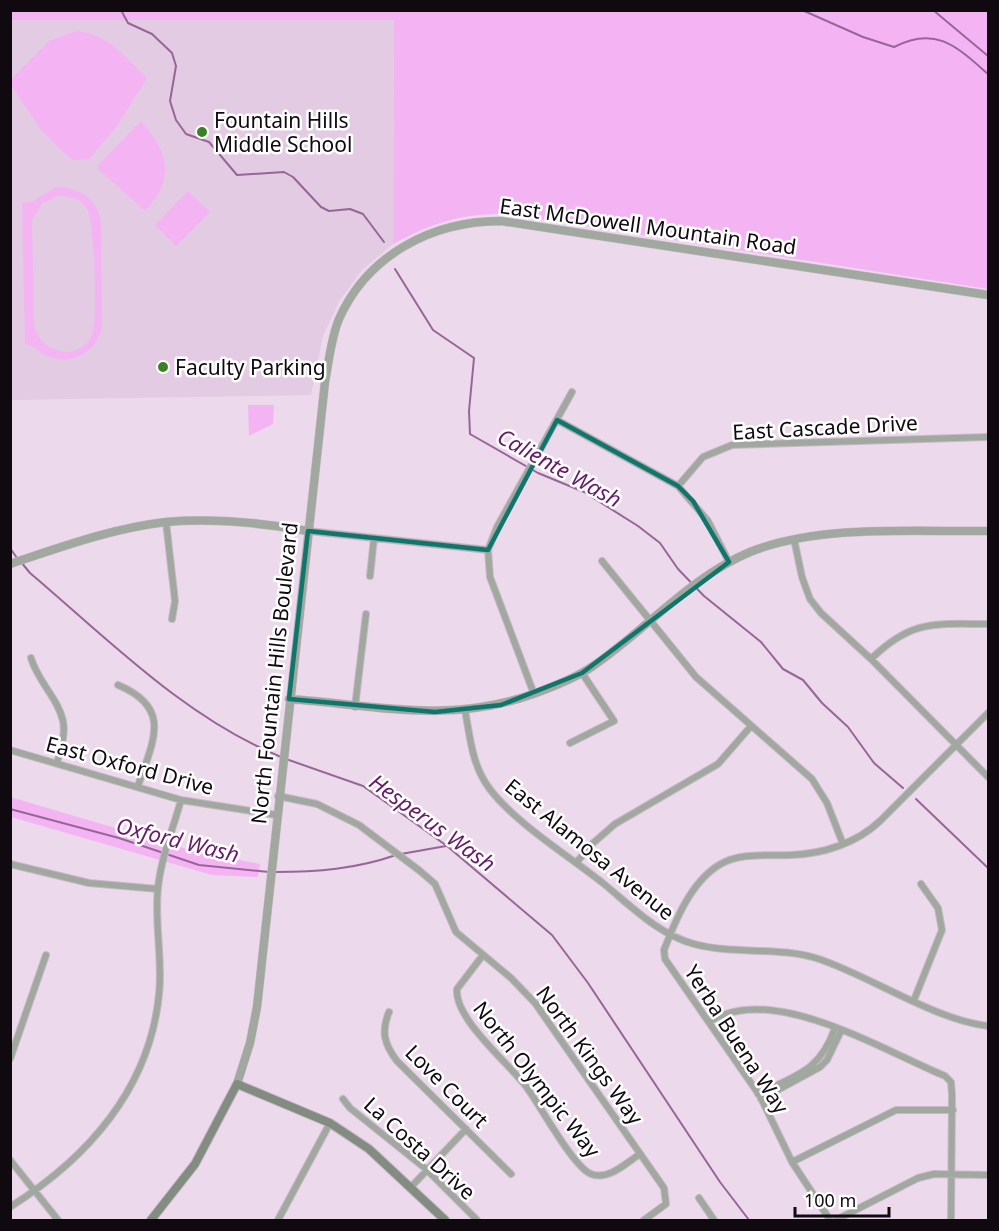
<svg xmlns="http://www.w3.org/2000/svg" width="999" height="1231" font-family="'Noto Sans',sans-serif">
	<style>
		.built { fill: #e3cbe3 }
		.green { fill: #f4b4f4; fill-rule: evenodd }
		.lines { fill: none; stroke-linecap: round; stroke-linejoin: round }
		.stream { stroke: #976697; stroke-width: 2 }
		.minor-casing { stroke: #c9b8c8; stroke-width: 8 }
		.tertiary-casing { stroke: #c9b8c8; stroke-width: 9 }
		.secondary-casing { stroke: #c9b8c8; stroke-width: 10 }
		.minor { stroke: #a1a89f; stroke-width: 6 }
		.tertiary { stroke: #a1a89f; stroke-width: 8 }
		.secondary { stroke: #828c80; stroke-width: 8 }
		.marked { fill: none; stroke: #0f766e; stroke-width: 4.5; stroke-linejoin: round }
		.poi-dot { fill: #3a8126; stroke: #fff; stroke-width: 2 }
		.labels { text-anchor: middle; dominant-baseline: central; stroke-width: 5; stroke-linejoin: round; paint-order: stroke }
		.poi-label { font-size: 21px; fill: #100a10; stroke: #fff; text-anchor: start }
		.street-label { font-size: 21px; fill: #100a10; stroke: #fff }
		.water-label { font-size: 22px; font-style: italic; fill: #691a6c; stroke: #fff }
	</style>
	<rect width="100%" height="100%" fill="#ecd9eb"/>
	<path class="built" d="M394 19 393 244 362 270 340 300 323 336 311 395 11 400 10 20Z"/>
	<path class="green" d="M10 11H988V289L509 214C462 213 434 222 393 244L394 20H11Z
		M76 31C108 33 125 57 147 78L117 126 89 159 72 160 42 131 11 85V79L49 41Z
		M141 121C169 153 176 178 145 211L99 170 98 165Z
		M55 187C78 187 97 198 101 221L102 328C96 353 70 367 45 355 37 351 35 344 25 345L22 203 32 202ZM58 196C68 196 80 198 86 207 95 219 98 321 92 335 77 364 40 352 34 325L32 220 43 203Z
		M188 191 210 212 176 246 155 225Z
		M248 405H274L273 424 249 436Z
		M10 797 197 852 204 848 209 854 260 864 258 877 212 875 11 817Z"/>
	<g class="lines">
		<path class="stream" d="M121 10 128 23 152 34 172 53 176 66 170 101 176 120 186 134 209 142 237 175 284 172 293 177 321 207 329 211 350 209 363 214 384 242
			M802 10 863 37 894 47C936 25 957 47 988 74
			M933 10 988 56
			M395 269 433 330 474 358 469 411 470 434 538 473 584 492 638 526 660 543 678 569 704 596 761 642 783 669 803 680 822 703 848 727 874 763 903 788
			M10 548 17 558
			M21 562 30 573C108 639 185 718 281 757
			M286 759 363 786 447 846 552 935 588 983 720 1182 749 1220
			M916 799 988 868
			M10 809 119 838 199 865 269 872
			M401 854 446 846
			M275 872C317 872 356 869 396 855"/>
		<defs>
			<path id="minor" d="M557 420 678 486 708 521 729 562
				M678 486 703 457 732 445 988 437
				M166 522 175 601 172 619
				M308 531 488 550
				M794 539 802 577 810 599 821 613 871 659 988 777
				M602 561 696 677 812 779 827 803 843 844
				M370 576 374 538
				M31 658C38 682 58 698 63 721 66 734 60 751 57 763
				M871 659C912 619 935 624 988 624
				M118 685C173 708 153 741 138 786
				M534 694 490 577 488 550 497 527 572 392
				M355 707 366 614
				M465 710C470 737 472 765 489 788 515 823 569 856 604 884 632 907 658 934 694 944 735 955 779 946 819 959 872 977 935 1020 988 1026
				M570 743 614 721 582 673
				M10 750 181 800 277 815
				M278 796 317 804 359 825 420 871 435 884 456 932 511 978 535 1003 664 1188 666 1204 644 1220
				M576 863 592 844 615 824 718 764 751 726
				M10 864 89 883 158 889
				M483 955 457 989C454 1018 507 1062 525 1085 539 1103 573 1167 591 1174 608 1181 626 1163 640 1154
				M914 1000 942 930 938 908 921 884
				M389 1012C381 1031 384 1044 397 1061L511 1174
				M709 1022C771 981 884 1051 945 1076L951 1082 952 1095 951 1220
				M10 1059 46 955
				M758 1094C797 1075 820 1071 835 1028
				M343 1099 350 1108 426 1169 477 1220
				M761 1099 820 1067 827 1060 841 1031
				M10 1160 58 1220
				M792 1162 896 1110H953
				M411 1187 466 1129
				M699 1198 714 1220
				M10 1207C88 1158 150 1088 159 994 163 959 154 923 158 888 161 858 173 829 181 800
				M278 1220 330 1123
				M830 1220 792 1162 760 1096 665 959 664 950C675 921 691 882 719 865 740 852 767 856 791 855 823 854 857 843 880 821L988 713
				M836 1220 918 1178 934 1174 988 1175"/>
			<path id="tertiary" d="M10 564C61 547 113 528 166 522 212 518 263 523 308 531
				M289 699C377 705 449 725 536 693 555 686 576 678 593 666 646 630 690 577 750 552 820 524 914 532 988 531
				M237 1084 250 1043 257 1007 325 382C329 361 331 338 339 319 368 254 433 221 501 221L988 295"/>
			<path id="secondary" d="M151 1220 195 1164 237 1084 330 1123 369 1149 445 1220"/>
		</defs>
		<use href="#minor" class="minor-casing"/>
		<use href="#tertiary" class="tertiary-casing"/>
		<use href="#secondary" class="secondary-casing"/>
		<use href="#minor" class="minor"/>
		<use href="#tertiary" class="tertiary"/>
		<use href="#secondary" class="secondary"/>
	</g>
	<path class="marked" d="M557 420 678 486 693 501 729 562 582 673 501 705 435 712 289 699 308 531 488 550Z"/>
	<g class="poi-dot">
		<circle cx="202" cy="132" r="6"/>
		<circle cx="163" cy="367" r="6"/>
	</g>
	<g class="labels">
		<g class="poi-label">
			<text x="214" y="120">Fountain Hills<tspan x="214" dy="24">Middle School</tspan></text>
			<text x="175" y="367">Faculty Parking</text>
		</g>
		<g class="street-label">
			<text transform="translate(648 226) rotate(8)">East McDowell Mountain Road</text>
			<text transform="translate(825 427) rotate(-3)">East Cascade Drive</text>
			<text transform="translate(274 673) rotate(-84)">North Fountain Hills Boulevard</text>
			<text transform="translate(130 765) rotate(15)">East Oxford Drive</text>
			<text transform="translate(590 849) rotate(39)">East Alamosa Avenue</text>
			<text transform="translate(737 1039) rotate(57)">Yerba Buena Way</text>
			<text transform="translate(590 1055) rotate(54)">North Kings Way</text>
			<text transform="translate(537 1079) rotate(52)">North Olympic Way</text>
			<text transform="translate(447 1086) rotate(45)">Love Court</text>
			<text transform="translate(420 1148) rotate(42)">La Costa Drive</text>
		</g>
		<g class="water-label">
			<text transform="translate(560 467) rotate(29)">Caliente Wash</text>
			<text transform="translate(433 822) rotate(36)">Hesperus Wash</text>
			<text transform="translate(178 839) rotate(14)">Oxford Wash</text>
		</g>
	</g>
	<rect width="999" height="1231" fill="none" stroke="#100a10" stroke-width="24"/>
	<path d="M795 1207v9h94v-9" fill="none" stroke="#100a10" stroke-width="3"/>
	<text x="804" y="1207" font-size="18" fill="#100a10" stroke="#ffffff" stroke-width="4.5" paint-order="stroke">100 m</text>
</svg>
